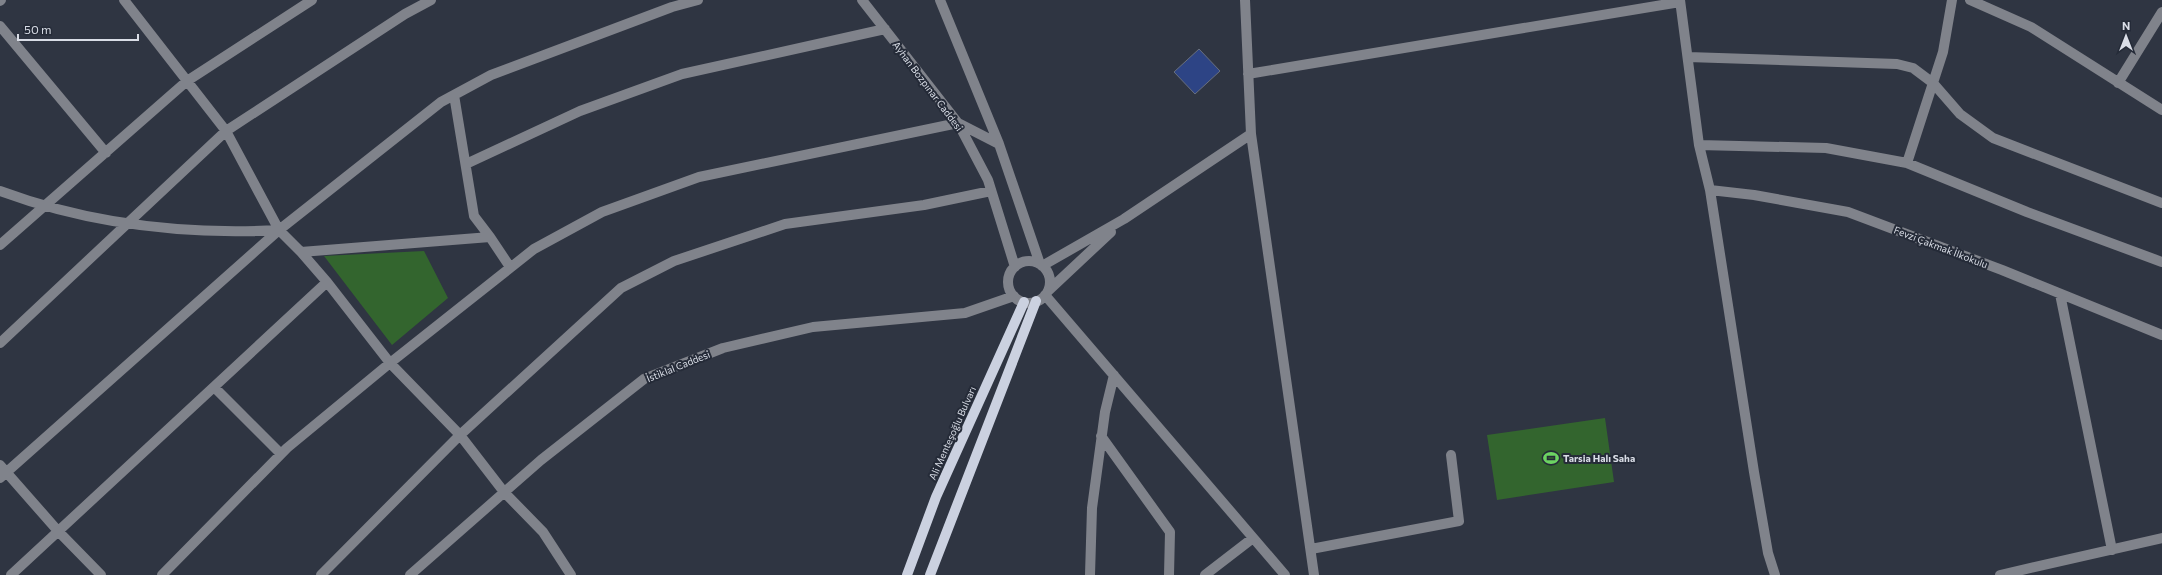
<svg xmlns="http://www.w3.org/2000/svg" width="2162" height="575" font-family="Commissioner,sans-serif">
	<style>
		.green { fill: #33652e }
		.building { fill: #2d4485; stroke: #686f7e }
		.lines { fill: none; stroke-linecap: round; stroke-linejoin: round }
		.minor { stroke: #80838b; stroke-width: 10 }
		.major { stroke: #cbd1e0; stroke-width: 10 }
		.labels { text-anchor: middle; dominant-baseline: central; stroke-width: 4; stroke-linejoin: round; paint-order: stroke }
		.street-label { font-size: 10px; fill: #d9dde6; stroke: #252b38 }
		.poi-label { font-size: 10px; font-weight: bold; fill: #d9dde6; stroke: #252b38; text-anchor: start }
	</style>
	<rect width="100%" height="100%" fill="#2f3542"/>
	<path class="green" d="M424 251 448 298 392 345 324 256Z
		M1605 418 1614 482 1497 500 1487 435Z"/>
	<path class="building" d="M1199 49 1220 71 1195 94 1174 72Z"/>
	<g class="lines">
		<path class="minor" d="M124 0 226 131 279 230 301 252 327 282 390 363 460 435 504 492 543 532 571 575
			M862 0 958 123 988 180 1015 267
			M940 0 999 144 1040 264
			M1245 0 1251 134 1314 575
			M1680 0 1699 145 1710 190 1754 472 1768 553 1775 575
			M1970 0 2031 27 2162 110
			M0 1 1 0
			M0 26 106 153
			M1688 57 1897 64 1913 68 1933 83 1960 114 1993 138 2162 203
			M1248 74 1680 2
			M2118 83 2162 12
			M454 95 474 216 490 237
			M1699 145 1826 148 1907 163 2027 212 2162 262
			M1907 163 1943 52 1952 0
			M466 164 580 111 682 74 885 29
			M1710 190 1754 195 1848 212 2002 270 2162 335
			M0 191C89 224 184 235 279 230
			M0 245 187 81 312 0
			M301 252 490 237 510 267
			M1008 282a21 21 0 1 1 42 0a21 21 0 1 1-42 0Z
			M1042 266 1124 219 1251 134
			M1048 291 1111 232
			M2060 294 2112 550
			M1045 295 1285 575
			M0 343 226 131 405 14 431 0
			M214 387 281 454
			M1101 436 1170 532 1169 575
			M0 465 58 531 101 575
			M0 478 279 230 441 102 491 75 672 7 698 0
			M1311 549 1459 521 1451 455
			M11 575 327 282
			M162 575 287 448 390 363 534 249 602 212 699 177 958 123 999 144
			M321 575 460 435 621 288 674 261 785 224 924 205 991 191
			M410 575 541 460 644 379 723 348 813 327 965 313 1014 296
			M1090 575 1092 508 1105 412 1114 375
			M1205 575 1253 538
			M2000 575 2162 538"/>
		<path class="major" d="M907 575 936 497 1024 302
			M930 575 1036 301"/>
	</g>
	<defs>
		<symbol id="stadium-bare" viewBox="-9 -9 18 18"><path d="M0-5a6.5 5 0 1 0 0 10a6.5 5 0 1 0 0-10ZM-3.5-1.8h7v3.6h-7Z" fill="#6cd362" stroke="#252b38" stroke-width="2.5" paint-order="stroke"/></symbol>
	</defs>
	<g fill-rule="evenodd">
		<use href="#stadium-bare" x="1540" y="447" width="22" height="22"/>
	</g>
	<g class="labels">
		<g class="street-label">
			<text transform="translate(928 86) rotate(53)">Ayhan Bozpınar Caddesi</text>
			<text transform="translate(1941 247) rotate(21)">Fevzi Çakmak İlkokulu</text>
			<text transform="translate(678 366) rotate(-22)">İstiklal Caddesi</text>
			<text transform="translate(952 433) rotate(-66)">Ali Menteşoğlu Bulvarı</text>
		</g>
		<g class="poi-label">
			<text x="1563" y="458">Tarsia Halı Saha</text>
		</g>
	</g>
	<g transform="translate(2126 36)" stroke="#252b38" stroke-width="3" paint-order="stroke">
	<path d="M0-3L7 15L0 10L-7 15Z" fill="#d9dde6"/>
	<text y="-6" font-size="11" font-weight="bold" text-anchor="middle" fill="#d9dde6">N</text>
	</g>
	<path d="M18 34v6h120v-6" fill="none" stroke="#d9dde6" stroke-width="2"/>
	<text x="24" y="34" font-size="12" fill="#d9dde6" stroke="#252b38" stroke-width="3" paint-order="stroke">50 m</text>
</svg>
